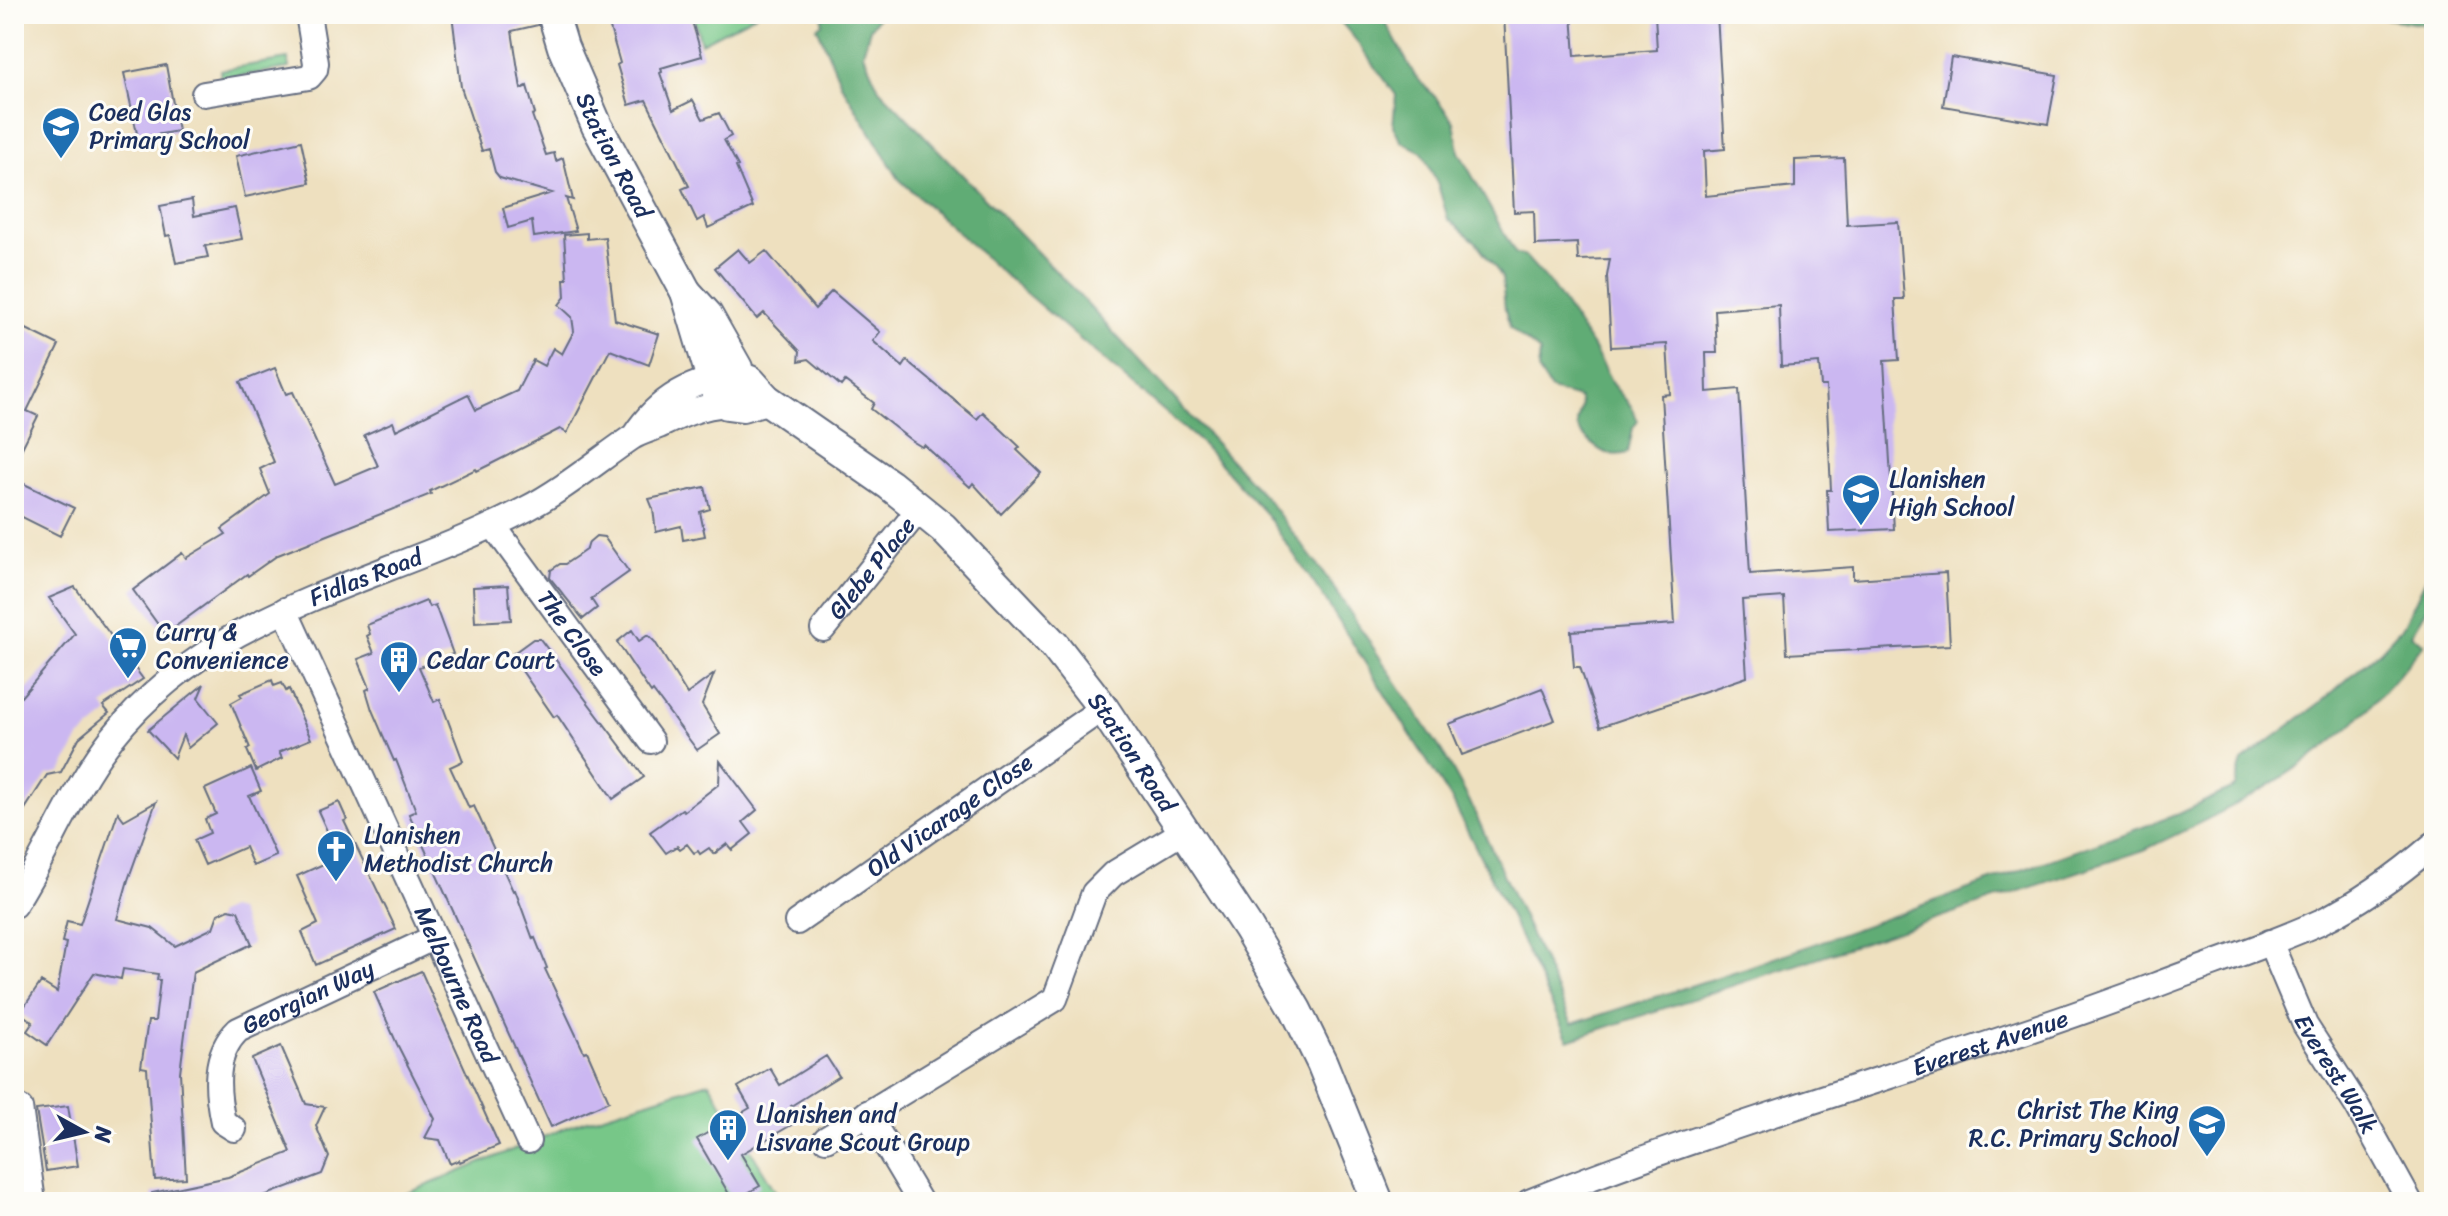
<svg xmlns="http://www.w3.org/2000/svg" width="2448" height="1216" font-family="Sriracha,sans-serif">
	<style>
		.green { fill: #77c788; stroke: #497b73; stroke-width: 2 }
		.forest { fill: #61ac74; stroke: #3e6e69; stroke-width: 2 }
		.building { fill: #cbb7f1 }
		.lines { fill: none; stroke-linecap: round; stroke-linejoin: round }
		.minor-casing { stroke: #656d80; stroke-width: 28 }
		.major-casing { stroke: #656d80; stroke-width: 34 }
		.minor { stroke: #fff; stroke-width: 24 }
		.major { stroke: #fff; stroke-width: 30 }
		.labels { text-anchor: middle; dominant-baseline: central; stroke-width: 6; stroke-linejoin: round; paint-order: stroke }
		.poi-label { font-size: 24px; fill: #1b2f5e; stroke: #fdfcf7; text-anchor: start }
		.street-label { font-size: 24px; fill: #1b2f5e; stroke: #fdfcf7 }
	</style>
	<rect width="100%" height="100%" fill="#fdfcf7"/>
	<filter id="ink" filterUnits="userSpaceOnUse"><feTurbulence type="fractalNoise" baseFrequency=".0125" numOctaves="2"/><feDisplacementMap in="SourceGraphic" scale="16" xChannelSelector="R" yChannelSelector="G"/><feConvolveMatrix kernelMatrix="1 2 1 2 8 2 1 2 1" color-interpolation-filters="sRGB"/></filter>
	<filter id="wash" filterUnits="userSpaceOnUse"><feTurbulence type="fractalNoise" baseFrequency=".006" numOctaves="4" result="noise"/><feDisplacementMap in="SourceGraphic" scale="32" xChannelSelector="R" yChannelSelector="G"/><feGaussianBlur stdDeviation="1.8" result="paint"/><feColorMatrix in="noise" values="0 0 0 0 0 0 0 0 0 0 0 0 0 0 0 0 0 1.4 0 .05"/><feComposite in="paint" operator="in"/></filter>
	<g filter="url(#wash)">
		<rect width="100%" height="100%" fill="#eee0bf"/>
		<path class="green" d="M693 14H757L701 43Z
			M288 59 289 68 221 79 220 70Z
			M709 1082 782 1202H387L572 1125Z"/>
		<path class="forest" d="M823 14H880L870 29 863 53 879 89 1074 290 1267 499 1328 579 1445 756 1469 800 1572 1024 1746 968 2140 828 2178 814 2235 787 2242 761 2321 702 2381 650 2404 625 2429 572 2434 555V597L2412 634 2424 644C2401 673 2377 702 2349 727 2289 781 2216 816 2144 850L1568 1040 1508 912 1453 802 1326 601 1266 514 1199 441 1000 271 899 179 841 84 817 27 822 24Z
			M1334 14H1381L1415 76 1436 98 1454 122 1459 152 1515 253 1526 257 1551 285 1593 347 1612 384 1631 406 1638 421 1633 428 1628 453C1610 458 1600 452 1587 439 1582 434 1577 431 1577 423 1578 413 1584 408 1579 398L1551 390 1538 370 1540 352 1510 328 1505 310 1502 277 1476 242 1448 219 1438 185 1422 152 1402 142 1393 126 1396 95 1352 35Z
			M2373 14H2434V26L2388 19Z"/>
		<g id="blocks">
			<path class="building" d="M452 14H536L538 25 512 31 521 89 527 86 535 114 532 115 546 155 554 153 556 161 563 158 573 200 566 198 576 231 534 237 532 221 508 228 503 208 552 193 500 178 495 172 489 149 482 151 461 87Z
				M606 14H690L702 56 661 68 662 72 660 73 673 110 693 100 703 119 719 113 731 136 724 140 738 166 736 167 753 207 708 228 704 217 697 221 682 189 689 186 646 100 629 105 617 65 620 63Z
				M1504 14H1572L1575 56 1657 50 1655 14H1717L1725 149 1704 151 1706 196 1795 187V160L1844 158 1847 225 1898 222 1904 299H1895L1899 360 1884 361 1894 529 1829 532 1827 490H1831L1826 386H1821L1819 363 1781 366 1779 305 1715 310 1717 353H1706L1707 392 1739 389 1750 574 1853 567V579L1946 573 1950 645 1787 654 1784 597 1742 600 1747 677 1600 727 1580 667H1574L1571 631 1675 624 1661 395 1670 394 1667 344 1611 347 1607 276 1610 259 1578 260 1577 243 1535 245 1534 211 1514 212Z
				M1951 57 2057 75 2048 124 1943 106Z
				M166 65 178 131 138 138 124 73Z
				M301 141 310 183 245 197 236 156Z
				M192 200 194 216 235 208 242 239 205 246 208 257 176 263 170 235 166 236 160 206Z
				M587 233V239L605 237 615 320 659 334 649 365 610 350 567 433 560 429 487 466 477 471 476 469 430 491 431 494 278 555 248 576 247 574 165 634 133 590 182 553 186 558 226 534 222 529 270 494 260 469 274 462 240 382 275 368 286 394 293 392 335 484 378 466 364 435 393 422 396 430 468 394 476 410 517 391 533 360 544 366 553 348 562 354 574 331 572 317 559 305 565 297 564 279H567L564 235Z
				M738 249 750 263 766 251 815 309 832 291 880 332 873 341 903 367 907 361 977 419 983 412 1020 447 1017 450 1041 473 1001 514 973 483 970 487 924 445 922 447 912 441 871 409 874 403 845 381 841 386 809 359 799 361 800 351 764 313 757 319 715 268Z
				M14 323 59 345 27 411 38 416 14 464V383L23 366 14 362Z
				M14 479 74 508 60 536 14 513Z
				M705 487 710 509 700 512 705 536 683 540 681 526 656 532 653 509 649 499Z
				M596 536 604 537 629 572 591 599 597 608 583 619 550 578 551 570 560 564H565L577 556 587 549 589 542Z
				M508 585 511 620 475 622 473 587Z
				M75 587 143 679 103 706 109 713 79 738 61 772 47 775 14 826V694L21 697 75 634 49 598Z
				M426 601 429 607 435 605 453 654 419 667 434 702 440 699 463 761 450 767 469 808 474 806 513 891 515 890 533 939 535 938 547 968 545 969 584 1052 587 1051 609 1101 551 1127 409 814 416 811 396 760 394 761 372 710 366 690 370 688 358 659 374 653 367 636 370 634 367 625Z
				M632 630 639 641 648 635 655 642 687 694 714 674 702 705 720 734 697 750 653 691 651 693 617 642Z
				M533 639H540L644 777 613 799 557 715 554 717 511 655Z
				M272 680 274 686 282 683 286 691 289 689 311 739 279 752 282 758 256 771 247 750 250 748 231 703 242 697 240 694Z
				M204 684 198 698 218 723 188 748 183 735 174 758 148 730Z
				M1542 688 1555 720 1462 755 1449 724Z
				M720 761 757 810 743 822 752 834 732 850 727 844 714 854 709 848 700 854 698 851 694 853 687 844 680 849 677 846 666 853 650 832 682 809 684 811 719 784Z
				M251 768 261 791 249 796 276 856 253 866 245 847 205 865 194 840 210 833 205 819 216 814 205 789Z
				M156 802 128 880 117 919 152 928 175 946 213 928 218 914 229 909 238 911 252 944 193 972 180 1072 186 1178 155 1180 147 1068 141 1067 148 1021H155L160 980H157L158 974 123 969 121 979 94 973 47 1045 27 1031 33 1022 20 1013 41 982 57 992 66 943 62 942 67 921 80 924 118 812 124 820Z
				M339 802 347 820 344 821 396 929 316 965 302 932 318 924 297 876 339 857 318 811Z
				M421 971 499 1145 460 1162 459 1160 450 1164 440 1140 425 1138 435 1119 397 1044 374 992Z
				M281 1046 306 1104 325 1107 316 1126 329 1157 322 1174 248 1202H153L152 1193 228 1177 291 1152 252 1059Z
				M826 1056 839 1076 791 1106 800 1120 741 1154 760 1186 733 1201 697 1139 750 1108 738 1087 770 1068 780 1085Z
				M68 1106 78 1166 46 1171 36 1110Z"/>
		</g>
	</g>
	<g filter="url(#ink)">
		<use href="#blocks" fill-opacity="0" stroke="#656d80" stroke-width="2"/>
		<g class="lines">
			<defs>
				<g id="minor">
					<path d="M204 94 309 77 315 70 316 63 308 14"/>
					<path id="s1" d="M493 525 651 741"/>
					<path id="s2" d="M285 610 528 1141"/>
					<path id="s3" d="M823 629 920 508"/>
					<path id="s4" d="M14 905C49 851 72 789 112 738 219 604 383 584 526 509 564 489 596 462 631 438 640 432 650 430 659 426 682 415 701 406 727 404L737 393 739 377C695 376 657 400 634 436"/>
					<path id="s5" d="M797 922 1103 708"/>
					<path id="s6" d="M2270 942 2305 1025 2357 1106 2410 1202"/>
					<path d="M20 1108 33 1202"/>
					<path d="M867 1113 920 1202"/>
					<path id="s7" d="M234 1129 223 1122C216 1090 213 1054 238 1030L435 937"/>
					<path d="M826 1139 1055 999 1094 893 1113 874 1184 831"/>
					<path id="s8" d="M1529 1202C1734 1119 1949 1063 2156 985 2210 964 2267 946 2320 922 2361 902 2399 874 2434 844"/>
				</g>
				<g id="major">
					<path id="s9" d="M553 14 563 47 597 126 686 292 712 379 716 390 727 404 742 406 766 399"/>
					<path id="s10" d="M686 292 707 315 737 368 739 377 750 381 766 399 890 485 943 528 1054 645 1103 708 1248 928 1296 1010 1322 1063 1378 1202"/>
				</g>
			</defs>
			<use href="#minor" class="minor-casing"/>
			<use href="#major" class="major-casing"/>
			<use href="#minor" class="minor"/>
			<use href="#major" class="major"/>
		</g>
	</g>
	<defs>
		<symbol id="school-pin" viewBox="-11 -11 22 30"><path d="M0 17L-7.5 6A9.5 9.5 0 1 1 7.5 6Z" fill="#1f6fb2" stroke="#fdfcf7"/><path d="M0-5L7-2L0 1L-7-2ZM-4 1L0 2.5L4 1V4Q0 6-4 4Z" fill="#fff"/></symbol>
		<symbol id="supermarket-pin" viewBox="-11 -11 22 30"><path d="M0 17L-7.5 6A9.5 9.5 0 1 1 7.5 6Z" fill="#1f6fb2" stroke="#fdfcf7"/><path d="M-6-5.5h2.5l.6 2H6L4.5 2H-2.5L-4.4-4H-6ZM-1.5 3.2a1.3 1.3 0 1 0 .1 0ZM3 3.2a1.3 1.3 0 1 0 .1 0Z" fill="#fff"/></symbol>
		<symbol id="building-pin" viewBox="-11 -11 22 30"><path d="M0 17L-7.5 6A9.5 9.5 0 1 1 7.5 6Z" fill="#1f6fb2" stroke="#fdfcf7"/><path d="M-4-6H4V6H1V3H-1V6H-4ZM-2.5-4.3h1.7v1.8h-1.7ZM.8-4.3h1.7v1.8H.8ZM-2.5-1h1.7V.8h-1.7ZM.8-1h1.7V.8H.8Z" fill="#fff"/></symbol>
		<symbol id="church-pin" viewBox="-11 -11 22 30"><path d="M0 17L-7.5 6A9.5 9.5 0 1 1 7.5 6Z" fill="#1f6fb2" stroke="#fdfcf7"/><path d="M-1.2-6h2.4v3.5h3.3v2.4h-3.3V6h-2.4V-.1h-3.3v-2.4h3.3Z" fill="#fff"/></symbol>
	</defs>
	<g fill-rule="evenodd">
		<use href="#school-pin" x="39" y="104" width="44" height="60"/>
		<use href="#school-pin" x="1839" y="471" width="44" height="60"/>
		<use href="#supermarket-pin" x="106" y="624" width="44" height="60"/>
		<use href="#building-pin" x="377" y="638" width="44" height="60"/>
		<use href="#church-pin" x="314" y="827" width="44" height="60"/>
		<use href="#school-pin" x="2185" y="1102" width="44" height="60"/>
		<use href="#building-pin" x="706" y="1106" width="44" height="60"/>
	</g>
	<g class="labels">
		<g class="poi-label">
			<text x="89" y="112">Coed Glas<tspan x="89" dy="28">Primary School</tspan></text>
			<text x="1889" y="479">Llanishen<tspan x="1889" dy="28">High School</tspan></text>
			<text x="156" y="632">Curry &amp;<tspan x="156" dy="28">Convenience</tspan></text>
			<text x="427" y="660">Cedar Court</text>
			<text x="364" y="835">Llanishen<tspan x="364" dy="28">Methodist Church</tspan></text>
			<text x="2179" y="1110" text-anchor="end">Christ The King<tspan x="2179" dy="28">R.C. Primary School</tspan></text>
			<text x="756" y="1114">Llanishen and<tspan x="756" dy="28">Lisvane Scout Group</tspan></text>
		</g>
		<g class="street-label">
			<text stroke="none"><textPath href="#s9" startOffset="154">Station Road</textPath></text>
			<text stroke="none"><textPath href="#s3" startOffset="78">Glebe Place</textPath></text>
			<text stroke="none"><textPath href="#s4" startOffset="498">Fidlas Road</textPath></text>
			<text stroke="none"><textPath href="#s1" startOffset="134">The Close</textPath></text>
			<text stroke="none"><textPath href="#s10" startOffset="650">Station Road</textPath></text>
			<text stroke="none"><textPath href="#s5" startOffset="186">Old Vicarage Close</textPath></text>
			<text stroke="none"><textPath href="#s2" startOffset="412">Melbourne Road</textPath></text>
			<text stroke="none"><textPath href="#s7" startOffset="188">Georgian Way</textPath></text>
			<text stroke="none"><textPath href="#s8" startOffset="488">Everest Avenue</textPath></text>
			<text stroke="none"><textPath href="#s6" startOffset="148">Everest Walk</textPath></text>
		</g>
	</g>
	<rect width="2448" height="1216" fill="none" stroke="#fdfcf7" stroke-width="48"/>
	<g transform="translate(84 1132) rotate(98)" stroke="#fdfcf7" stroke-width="6" paint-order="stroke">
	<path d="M0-6L14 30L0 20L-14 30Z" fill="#1b2f5e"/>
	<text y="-12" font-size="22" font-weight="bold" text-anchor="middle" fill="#1b2f5e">N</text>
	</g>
</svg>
